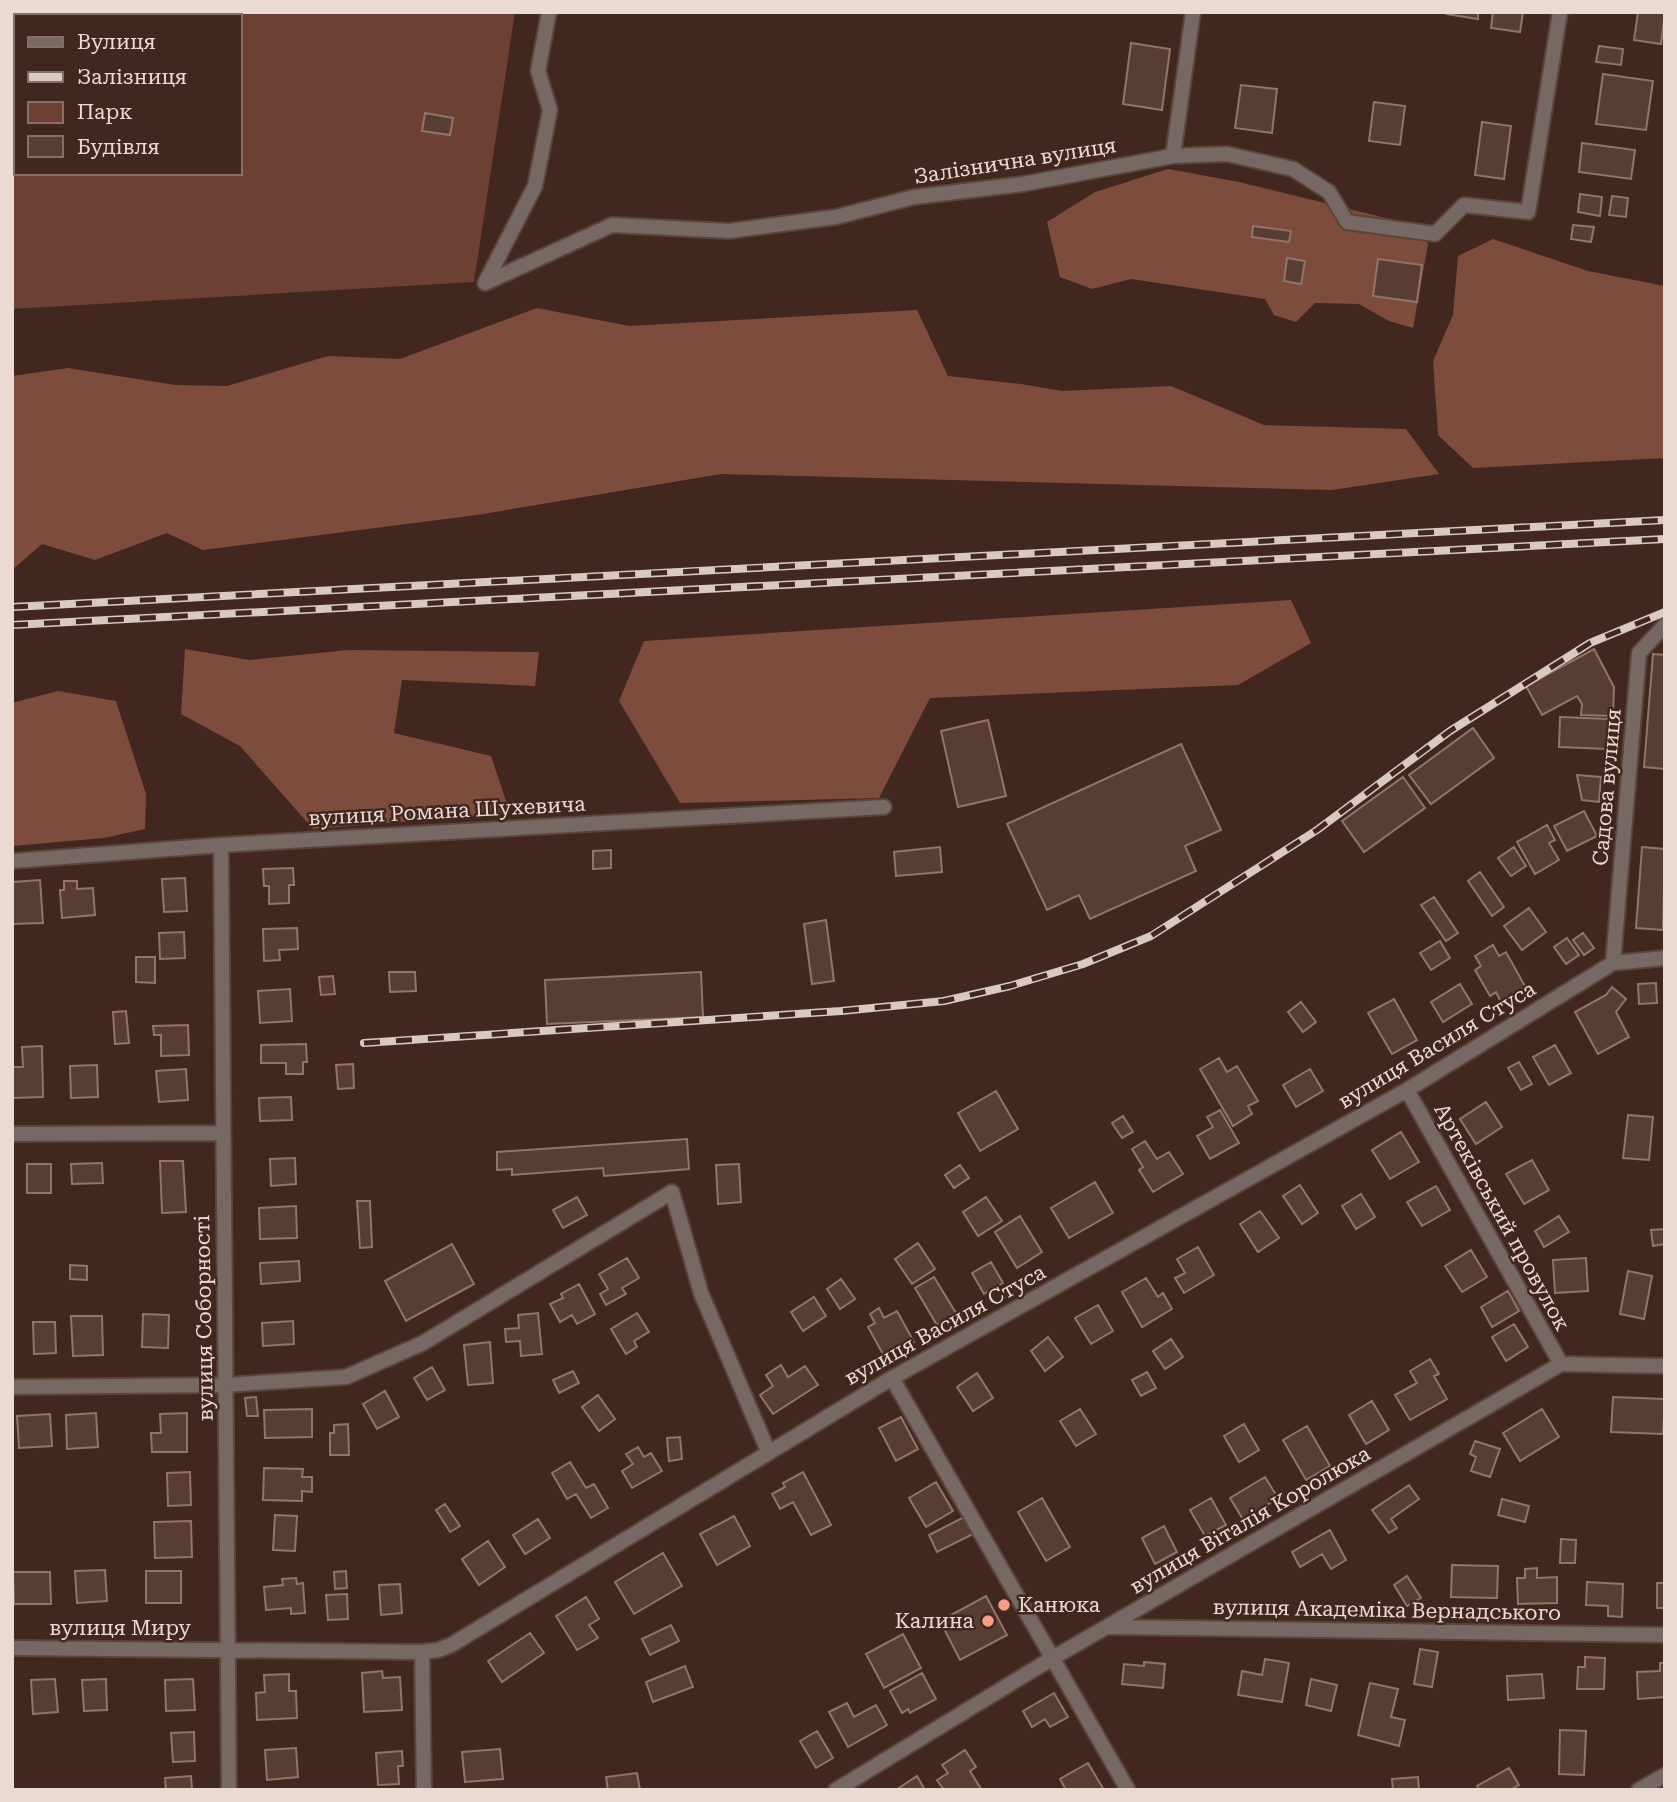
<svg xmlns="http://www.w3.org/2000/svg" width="1677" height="1802" font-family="'Roboto Serif',serif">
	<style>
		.green { fill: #6c4134; fill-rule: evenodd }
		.forest { fill: #7e4c3c }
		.building { fill: #583d34; stroke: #93746a; stroke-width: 2 }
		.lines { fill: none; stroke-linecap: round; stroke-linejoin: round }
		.minor-casing { stroke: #5c443c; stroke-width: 18 }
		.tertiary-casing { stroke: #5c443c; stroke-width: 18 }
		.minor { stroke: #766863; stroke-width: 14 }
		.tertiary { stroke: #766863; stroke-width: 14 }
		.rail-casing { stroke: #dac8c2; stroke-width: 8 }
		.rail { stroke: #41271f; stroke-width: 5; stroke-dasharray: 16; stroke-linecap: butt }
		.poi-dot { fill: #f39f84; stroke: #41271f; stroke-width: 2.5 }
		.labels { text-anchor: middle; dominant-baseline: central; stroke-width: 5; stroke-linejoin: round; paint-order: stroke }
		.street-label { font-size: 21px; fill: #ebdad4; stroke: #41271f }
		.poi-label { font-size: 21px; fill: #ebdad4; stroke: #41271f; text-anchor: start }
	</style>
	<rect width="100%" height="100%" fill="#41271f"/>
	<path class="green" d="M12 12H515L474 282 12 309ZM16 16H240V173H16Z"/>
	<path class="forest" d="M1168 169 1239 182 1414 225 1428 244 1413 328 1389 321 1359 304 1315 303 1296 322 1274 315 1265 299 1131 279 1092 289 1060 277 1047 222 1095 192Z
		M1493 239 1588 271 1665 286V458L1473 468 1438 435 1433 361 1453 315 1458 256Z
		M537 308 629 326 917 310 948 376 1021 384 1062 391 1171 386 1264 425 1406 429 1439 474 1332 490 721 474 477 515 203 550 167 533 95 560 42 544 12 570V376L68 368 175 385 227 386 328 356 400 359Z
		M1291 600 1311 643 1238 685 930 698 879 798 680 803 619 701 644 641Z
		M185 649 249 660 348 650 539 652 535 686 402 680 394 733 491 756 510 813 313 829 240 746 181 714Z
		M58 691 116 701 146 794 145 829 104 838 12 846V703Z"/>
	<path class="building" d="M1446 12H1478V19L1446 14Z
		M1493 12H1523L1520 32 1491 28Z
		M1638 12 1665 13 1661 44 1634 40Z
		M1131 43 1170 49 1162 110 1123 104Z
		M1599 46 1623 49 1621 65 1596 62Z
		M1603 74 1653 81 1646 130 1596 124Z
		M1241 85 1277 89 1272 133 1235 128Z
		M1374 102 1405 106 1400 145 1369 141Z
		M425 113 453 118 450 135 422 131Z
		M1482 122 1511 126 1504 179 1475 175Z
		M1582 143 1635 150 1631 179 1579 172Z
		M1580 194 1602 197 1600 216 1578 212Z
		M1612 196 1628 198 1626 217 1609 215Z
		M1573 225 1594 227 1591 242 1571 239Z
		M1253 226 1291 231 1289 242 1252 237Z
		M1287 258 1305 261 1301 284 1284 281Z
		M1378 259 1422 265 1417 302 1373 296Z
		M1594 649 1614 687 1613 716 1581 715 1582 704 1577 696 1542 715 1526 686Z
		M1653 654 1665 655V769L1644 767Z
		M1560 717 1609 719 1607 749 1559 747Z
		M988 720 1006 796 958 807 941 731Z
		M1473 728 1494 758 1431 804 1409 775Z
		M1181 744 1221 830 1185 846 1196 871 1090 919 1079 895 1047 910 1007 824Z
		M1577 775 1601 777 1599 802 1582 800Z
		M1403 777 1425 808 1364 852 1342 821Z
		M1584 811 1597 836 1567 851 1554 826Z
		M1547 825 1555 840 1549 843 1559 860 1535 874 1517 842Z
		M940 847 942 872 896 876 894 852Z
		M1514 847 1526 866 1511 876 1498 858Z
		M1642 847 1665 849 1663 930 1636 928Z
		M611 850V868L593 869V851Z
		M293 868 294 885H289V903L269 904V886H264L263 869Z
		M1480 872 1504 907 1492 916 1468 881Z
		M185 878 187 911 164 912 162 879Z
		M40 880 43 923 12 924 13 882Z
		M64 881H77V889L93 888 95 915 62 918 60 890H64Z
		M1434 897 1458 933 1446 941 1421 905Z
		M1529 908 1546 932 1522 950 1504 926Z
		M826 920 834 981 812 984 804 924Z
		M297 928 298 949 279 950 280 960 264 961 263 929Z
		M184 932 185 958 160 959 159 933Z
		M1583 933 1594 948 1584 955 1573 940Z
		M1567 938 1579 955 1566 964 1554 947Z
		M1440 941 1450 958 1431 970 1420 953Z
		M1493 945 1499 956 1506 952 1526 988 1501 1002 1496 992 1490 996 1475 970 1481 966 1475 956Z
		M136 957H155V983L136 982Z
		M389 972H415L416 991 390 992Z
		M701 972 703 1017 547 1024 545 980Z
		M333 976 335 994 321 995 319 977Z
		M1656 983 1657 1003 1639 1004 1638 984Z
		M1460 984 1472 1004 1443 1022 1431 1002Z
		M1612 987 1626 999 1616 1012 1629 1037 1598 1054 1575 1012 1606 995Z
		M290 989 292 1021 260 1023 258 991Z
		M1394 999 1417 1040 1392 1054 1368 1013Z
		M1301 1002 1316 1022 1303 1032 1288 1012Z
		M126 1011 129 1043 115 1044 113 1012Z
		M188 1025 189 1055 161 1056V1035H154L153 1026Z
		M306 1044 307 1062H303V1074H286V1063H261V1045Z
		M1555 1045 1571 1073 1549 1085 1533 1057Z
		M42 1046 43 1097 12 1098V1067H23L22 1047Z
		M1219 1058 1227 1072 1237 1066 1258 1101 1248 1106 1252 1114 1233 1126 1200 1069Z
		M1519 1062 1532 1084 1521 1090 1508 1068Z
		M353 1064 354 1088 338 1089 336 1065Z
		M97 1065 98 1097 71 1098 70 1066Z
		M186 1069 188 1100 159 1102 156 1071Z
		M1310 1069 1323 1091 1296 1107 1283 1085Z
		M996 1091 1018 1129 980 1151 958 1113Z
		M291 1097 292 1120 260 1121 259 1098Z
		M1486 1102 1502 1127 1476 1144 1460 1119Z
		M1220 1110 1239 1143 1210 1159 1197 1136 1213 1127 1207 1117Z
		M1628 1115 1653 1117 1649 1160 1623 1158Z
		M1123 1116 1133 1132 1122 1138 1112 1123Z
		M1401 1132 1419 1162 1390 1179 1372 1150Z
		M687 1139 689 1169 604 1176 603 1168 512 1175V1169L497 1170V1152Z
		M1145 1141 1157 1159 1169 1152 1183 1174 1153 1192 1139 1170 1143 1167 1132 1149Z
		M295 1158 296 1184 271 1186 270 1159Z
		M1532 1160 1549 1190 1524 1204 1506 1174Z
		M160 1161H183L186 1212 162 1213Z
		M102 1163 103 1183 72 1184 71 1164Z
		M27 1164H51V1193H27Z
		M739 1164 741 1202 718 1204 716 1165Z
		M960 1165 969 1178 954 1188 945 1175Z
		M1095 1182 1113 1213 1069 1238 1051 1208Z
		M1300 1185 1318 1213 1302 1224 1283 1196Z
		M1436 1186 1450 1210 1422 1226 1407 1202Z
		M1361 1194 1375 1217 1356 1229 1342 1206Z
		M577 1197 587 1215 563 1228 553 1210Z
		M986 1197 1002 1221 978 1236 963 1212Z
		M357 1201H370L372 1247 360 1248Z
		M296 1206 297 1238 260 1239 259 1208Z
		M1260 1211 1279 1238 1258 1252 1240 1224Z
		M1020 1216 1042 1252 1017 1268 995 1232Z
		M1559 1216 1569 1232 1544 1247 1535 1231Z
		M1665 1229V1244L1653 1246 1651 1230Z
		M918 1243 935 1269 912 1284 895 1259Z
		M452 1244 474 1284 406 1321 385 1281Z
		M1198 1247 1214 1275 1184 1293 1175 1278 1185 1273 1177 1259Z
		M1471 1250 1487 1277 1462 1292 1445 1266Z
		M627 1258 639 1278 622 1288 626 1294 606 1305 600 1294 608 1289 599 1274Z
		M1586 1258 1588 1291 1555 1293 1553 1260Z
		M299 1261 300 1281 261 1284 260 1263Z
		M991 1262 1003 1283 984 1294 972 1273Z
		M70 1265 87 1266V1280L70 1279Z
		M1628 1271 1652 1276 1644 1319 1620 1314Z
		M934 1277 956 1313 937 1325 915 1288Z
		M1146 1278 1158 1297 1163 1293 1172 1309 1142 1327 1122 1292Z
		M841 1279 855 1299 840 1309 827 1289Z
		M579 1284 595 1314 577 1324 572 1315 560 1322 550 1304 563 1298 561 1294Z
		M1508 1291 1519 1311 1492 1327 1481 1307Z
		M814 1297 826 1316 803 1331 791 1312Z
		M1098 1305 1113 1331 1091 1344 1075 1318Z
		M879 1308 884 1318 897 1311 914 1342 885 1358 868 1327 875 1323 870 1314Z
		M538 1313 542 1354 521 1356 520 1341 506 1342 505 1329 519 1328 518 1315Z
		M637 1313 649 1332 634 1341 637 1347 626 1354 611 1329Z
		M143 1314 169 1315 168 1348 142 1347Z
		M71 1316H102L103 1355 73 1356Z
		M293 1321 294 1344 263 1346 262 1323Z
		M33 1322H55L56 1353 34 1354Z
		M1514 1324 1528 1347 1506 1361 1492 1337Z
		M1048 1337 1063 1357 1045 1371 1031 1351Z
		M1171 1339 1183 1357 1165 1369 1153 1351Z
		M490 1342 493 1383 468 1385 464 1345Z
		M1430 1359 1439 1374 1434 1376 1447 1399 1410 1420 1395 1395 1417 1383 1410 1371Z
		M781 1365 788 1377 805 1366 818 1385 773 1414 760 1395 773 1386 766 1375Z
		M432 1367 445 1390 427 1400 414 1378Z
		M573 1371 579 1383 559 1393 553 1380Z
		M1147 1372 1156 1388 1141 1396 1132 1380Z
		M977 1373 993 1398 973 1411 957 1387Z
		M385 1391 399 1417 377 1429 363 1404Z
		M598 1395 615 1419 599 1431 582 1407Z
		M256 1397 258 1416H247L245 1398Z
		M1613 1397 1665 1399 1663 1434 1611 1432Z
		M1372 1401 1389 1430 1366 1444 1349 1415Z
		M312 1409V1437L265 1438 264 1410Z
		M1080 1409 1096 1434 1076 1446 1060 1421Z
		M1542 1409 1559 1437 1520 1461 1503 1433Z
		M96 1413 98 1447 67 1449 66 1415Z
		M187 1413V1452H152L151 1433H161L160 1414Z
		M50 1414 52 1446 19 1448 17 1416Z
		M901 1417 918 1449 896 1461 879 1428Z
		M348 1424 349 1455H330V1433H334V1425Z
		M1244 1424 1259 1450 1239 1462 1224 1436Z
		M1307 1426 1330 1466 1306 1480 1283 1440Z
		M680 1437 682 1459 669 1461 667 1438Z
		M1475 1441 1500 1449 1490 1477 1471 1471 1476 1457 1470 1454Z
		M638 1447 644 1457 651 1453 662 1471 632 1488 622 1471 633 1464 626 1454Z
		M570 1462 586 1488 594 1484 608 1508 591 1518 576 1494 567 1499 552 1473Z
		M264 1468 303 1469 302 1477H312V1492L302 1491V1501L263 1500Z
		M190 1472 191 1505 168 1506 167 1473Z
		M803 1472 831 1525 811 1535 793 1502 780 1509 772 1494 785 1487 783 1483Z
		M1265 1477 1278 1498 1259 1510 1263 1517 1247 1526 1230 1498Z
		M936 1482 953 1511 926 1527 909 1498Z
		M1409 1485 1419 1499 1391 1519 1397 1528 1389 1533 1372 1510Z
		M1042 1498 1070 1547 1046 1561 1018 1512Z
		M1211 1498 1226 1525 1205 1536 1190 1510Z
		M1502 1499 1529 1506 1525 1522 1498 1515Z
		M445 1504 460 1526 450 1532 436 1510Z
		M275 1515 297 1516 295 1551 273 1550Z
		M734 1516 750 1546 717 1565 700 1534Z
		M966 1516 975 1533 937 1552 929 1535Z
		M538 1519 550 1538 525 1554 513 1535Z
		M191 1521 192 1557 155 1558 154 1522Z
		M1164 1526 1177 1552 1155 1564 1142 1538Z
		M1330 1530 1346 1560 1331 1569 1322 1554 1300 1567 1292 1552Z
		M1561 1539 1576 1540 1575 1563H1560Z
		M488 1541 505 1567 479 1585 462 1559Z
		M663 1553 682 1586 634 1614 615 1582Z
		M1452 1565 1498 1566 1497 1598 1451 1597Z
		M1537 1568V1578L1557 1577V1603L1518 1604 1517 1578H1525V1569Z
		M105 1570 107 1601 77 1603 75 1571Z
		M146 1571H181V1603H146Z
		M346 1571 347 1588 335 1589 334 1572Z
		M13 1572H50L51 1604H14Z
		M1407 1576 1421 1598 1407 1606 1394 1585Z
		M296 1578 297 1584 303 1583 305 1613 291 1614V1608L266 1610 264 1587 283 1585 282 1579Z
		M1587 1582 1623 1584 1622 1617 1608 1616V1606L1586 1605Z
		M1657 1583H1665V1608H1657Z
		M400 1584 402 1613 381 1615 379 1585Z
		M347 1594 348 1619 328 1620 326 1595Z
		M986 1596 1007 1635 960 1660 940 1621Z
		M586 1597 599 1619 589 1625 598 1638 577 1650 556 1616Z
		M671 1625 679 1641 650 1655 642 1639Z
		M530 1633 544 1653 502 1682 488 1661Z
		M903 1634 921 1668 884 1688 866 1654Z
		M1420 1649 1438 1652 1432 1687 1414 1684Z
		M1585 1657 1605 1658 1604 1689H1577L1578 1667H1585Z
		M1265 1659 1289 1663 1282 1702 1238 1695 1242 1671 1262 1675Z
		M1144 1662 1165 1664 1163 1688 1122 1684 1124 1664 1144 1666Z
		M1660 1663H1665V1697L1638 1699 1637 1672 1660 1671Z
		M685 1666 693 1687 653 1702 646 1682Z
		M382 1671 383 1678 400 1677 402 1710 364 1712 362 1673Z
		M922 1673 936 1699 910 1713 908 1709 902 1713 890 1691Z
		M289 1674V1691H296L297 1718 257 1720 256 1693 265 1692 264 1675Z
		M1542 1674 1544 1698 1508 1700 1507 1676Z
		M55 1679 58 1712 33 1714 31 1680Z
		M106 1679 107 1710 84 1711 82 1680Z
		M193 1679 195 1710 166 1711 165 1680Z
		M1311 1679 1337 1685 1331 1711 1306 1705Z
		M1370 1683 1398 1689 1391 1717 1405 1720 1399 1746 1358 1735Z
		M1054 1693 1068 1717 1050 1727 1045 1719 1032 1727 1023 1711Z
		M847 1703 854 1717 876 1705 887 1725 848 1747 829 1712Z
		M1560 1730 1586 1731 1584 1775 1559 1774Z
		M817 1731 833 1758 816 1768 800 1741Z
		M194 1732 195 1761 173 1762 171 1733Z
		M296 1748 298 1777 267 1780 265 1750Z
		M500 1749 503 1779 465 1782 462 1752Z
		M965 1750 976 1767 970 1771 981 1789 944 1790 937 1780 948 1773 942 1765Z
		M402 1751 403 1766H398L399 1784 378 1785 376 1753Z
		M1088 1763 1104 1790H1066L1060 1779Z
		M1509 1768 1519 1785 1510 1790H1479L1477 1786Z
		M637 1773 640 1790H608L606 1777Z
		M191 1776 192 1790H166L165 1778Z
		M917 1776 925 1790H896Z
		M1418 1777 1419 1790H1393L1392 1779Z"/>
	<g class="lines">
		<defs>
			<path id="minor" d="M1173 156 1193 12
				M485 283 612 225 729 231 836 217 914 197 1023 184 1173 156 1227 154 1293 169 1329 192 1347 222 1435 234 1464 205 1528 212 1560 12
				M485 283 535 186 550 110 538 71 549 12
				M221 845 229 1790
				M12 861 221 845 884 807
				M1613 963 1639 653 1665 625
				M1407 1090 1561 1364
				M12 1134 223 1133
				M892 1378 1128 1790
				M12 1387 225 1385 346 1377 423 1343 672 1192 701 1293 768 1451
				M1109 1627 1665 1635
				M12 1648 422 1652 438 1650 451 1645 892 1378 1407 1090 1613 963 1665 958
				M422 1652 424 1790
				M836 1790 1051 1659 1561 1364 1665 1366"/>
			<path id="tertiary" d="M1639 1790 1665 1775"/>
		</defs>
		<use href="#minor" class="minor-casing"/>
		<use href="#tertiary" class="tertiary-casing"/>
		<use href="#minor" class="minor"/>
		<use href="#tertiary" class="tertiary"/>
		<defs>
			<path id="rail" d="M12 607 1665 520
				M12 625 1665 539
				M364 1043 841 1011 944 1001 1010 986 1083 964 1151 936 1317 830 1450 731 1590 643 1665 612"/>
		</defs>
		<use href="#rail" class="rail-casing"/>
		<use href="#rail" class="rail"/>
	</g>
	<g class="poi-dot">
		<circle cx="1004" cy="1605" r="7"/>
		<circle cx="988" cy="1621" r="7"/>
	</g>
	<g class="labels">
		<g class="street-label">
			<text transform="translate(1015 161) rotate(-9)">Залізнична вулиця</text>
			<text transform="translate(1607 787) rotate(-85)">Садова вулиця</text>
			<text transform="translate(447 811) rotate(-3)">вулиця Романа Шухевича</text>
			<text transform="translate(1437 1045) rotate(-31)">вулиця Василя Стуса</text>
			<text transform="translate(1502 1217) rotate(61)">Артеківський провулок</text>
			<text transform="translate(204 1318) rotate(-91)">вулиця Соборності</text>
			<text transform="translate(945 1325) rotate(-29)">вулиця Василя Стуса</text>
			<text transform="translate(1250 1520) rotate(-30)">вулиця Віталія Королюка</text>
			<text transform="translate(1387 1610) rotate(1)">вулиця Академіка Вернадського</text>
			<text x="120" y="1628">вулиця Миру</text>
		</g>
		<g class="poi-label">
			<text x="1018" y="1605">Канюка</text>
			<text x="974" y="1621" text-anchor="end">Калина</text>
		</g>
	</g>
	<rect width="1677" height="1802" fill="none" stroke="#ebdad4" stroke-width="28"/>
	<rect x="14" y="14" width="228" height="161" fill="#41271f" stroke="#856f67" stroke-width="2"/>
	<rect x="28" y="37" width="35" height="10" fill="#766863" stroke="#856f67" stroke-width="2"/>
	<text x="77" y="49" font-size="21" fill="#ebdad4">Вулиця</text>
	<rect x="28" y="72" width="35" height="10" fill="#dac8c2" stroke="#856f67" stroke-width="2"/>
	<text x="77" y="84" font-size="21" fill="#ebdad4">Залізниця</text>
	<rect x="28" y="102" width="35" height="21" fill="#6c4134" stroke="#856f67" stroke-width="2"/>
	<text x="77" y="119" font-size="21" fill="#ebdad4">Парк</text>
	<rect x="28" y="136" width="35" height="21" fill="#583d34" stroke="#856f67" stroke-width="2"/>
	<text x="77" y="154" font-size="21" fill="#ebdad4">Будівля</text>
</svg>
